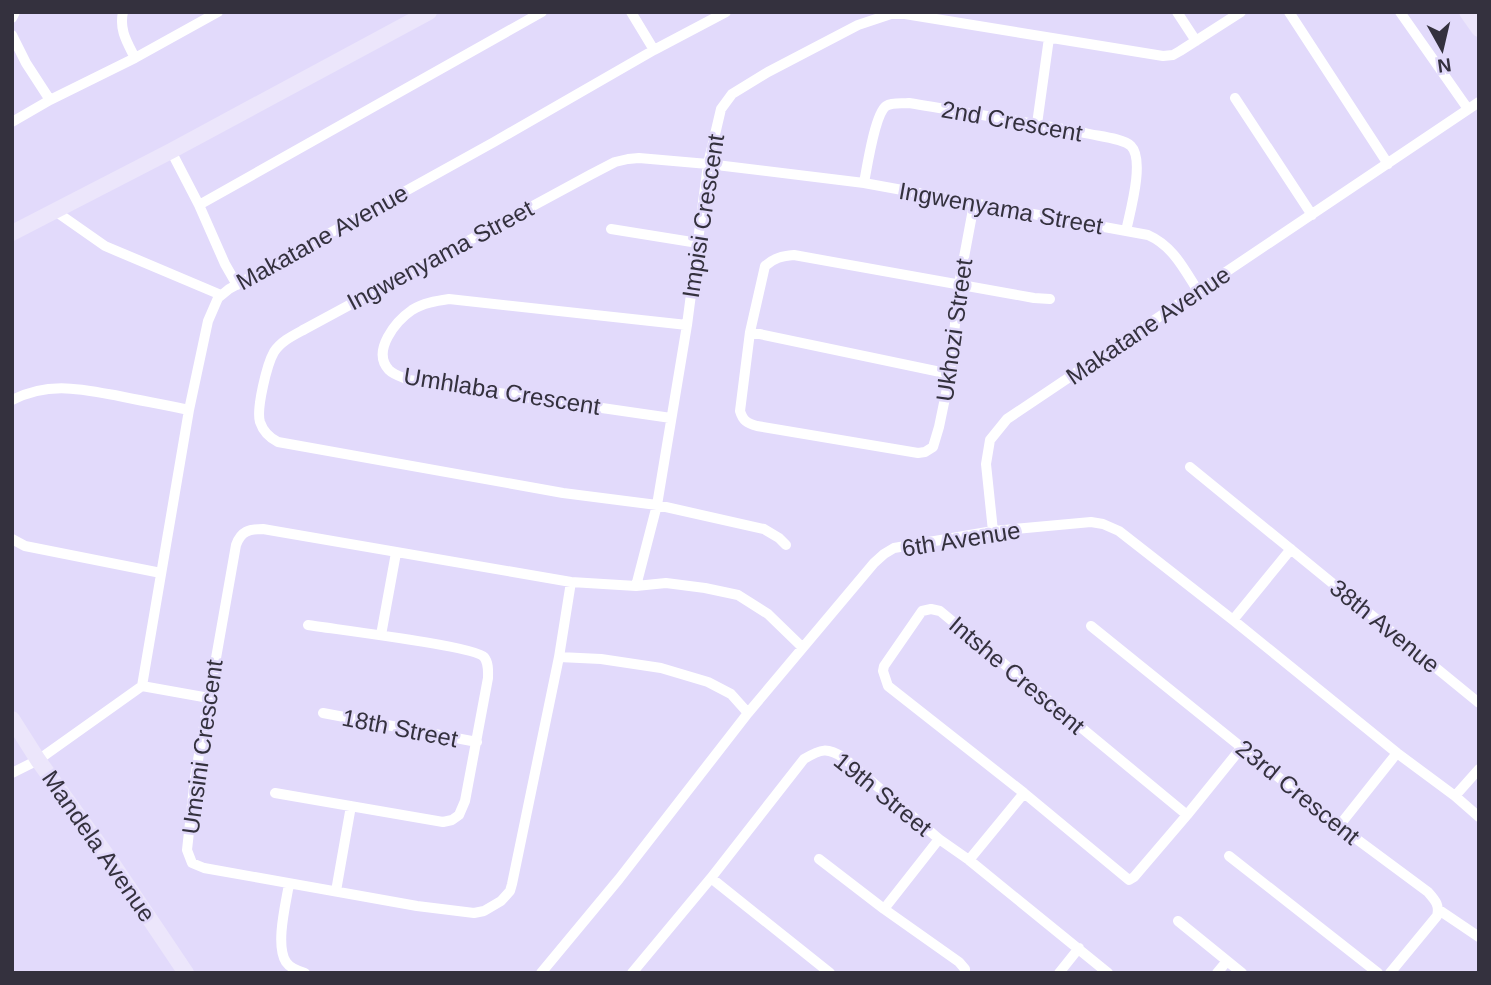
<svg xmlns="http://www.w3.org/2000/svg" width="1491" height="985" font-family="Helvetica,sans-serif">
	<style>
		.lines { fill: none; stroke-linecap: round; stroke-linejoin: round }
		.street { stroke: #fff; stroke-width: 10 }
		.secondary { stroke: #ece6fb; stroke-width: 16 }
		.labels { text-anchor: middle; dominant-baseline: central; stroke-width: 5; stroke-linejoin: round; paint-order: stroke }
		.street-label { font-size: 24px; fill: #34313e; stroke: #e2dafb }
	</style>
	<rect width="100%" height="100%" fill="#e2dafb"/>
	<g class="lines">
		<path class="street" d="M123 12C119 30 127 42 135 58
			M631 12 654 50
			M1177 12 1196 41
			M1289 12 1388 164
			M1400 12 1468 109
			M12 18 15 12
			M12 35 26 63 50 100
			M1235 98 1312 215
			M12 122 50 100 135 58 218 12
			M1037 124 1049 38
			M171 151 199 205 225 264 237 285
			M864 183C867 167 875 114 886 106 893 102 902 104 909 103 968 113 1026 122 1085 133 1096 136 1123 138 1131 146 1145 160 1130 212 1126 231
			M974 204 959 284 950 374 939 427 933 447 925 452 918 453 757 426C747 423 743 421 740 411L750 332 765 266C774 258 782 256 794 255L1034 298 1050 299
			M199 205 542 12
			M55 211 105 246 221 295
			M611 229 698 243
			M750 332 950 374
			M12 400C49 381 81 389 119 396 143 401 166 405 189 410
			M671 418 409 380C402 377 394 375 389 370 371 351 396 321 412 310 423 303 436 301 449 299L687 325
			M1190 467 1479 703
			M993 531 986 464 990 440 1007 419 1479 102
			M12 539 25 546 161 573
			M786 545 779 538 764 529 657 505 563 493 278 442C270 438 263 431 260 422 256 409 267 364 274 352 281 341 294 335 305 329L590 175 615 162 628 159 639 158 708 164 864 183 1148 235C1173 246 1184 269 1198 291
			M571 582 559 657 512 884 510 891 501 901 484 911 474 913 417 906 204 868 192 863 187 850 195 777 236 545C241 531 249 529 263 529L571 582 636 586 666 583 705 588 738 595 768 614 802 647
			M636 586 657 505 687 325 708 164 721 109 732 94 768 72 858 25 891 14H905L1163 56 1173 55 1180 51 1241 12
			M1233 620 1291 549
			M1091 626 1339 826 1428 892C1435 900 1440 905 1437 916L1390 973
			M381 635 396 553
			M559 657 601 659 661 668 708 682 731 694 748 713
			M142 686 209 698
			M323 713 477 742
			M12 773 38 760 142 686 189 410 208 321 218 298 229 289 494 142 654 50 726 12
			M275 793 443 822 452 820 459 815 465 801 488 678C488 672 489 663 484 657 475 646 332 629 308 625
			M1455 796 1479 769
			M1187 815 940 611 931 609 922 611 884 666 883 671 888 686 1024 793 1129 880 1134 877 1187 815 1242 747
			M1339 826 1397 753
			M1229 856 1378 973
			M819 859 884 909 959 962 965 969V973
			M969 860 1024 793
			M711 878 830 973
			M289 884C286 903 275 945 286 962 290 968 298 971 305 973
			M336 891 351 806
			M884 909 939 839
			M1439 910 1479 937
			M1178 921 1242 973
			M541 973 619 879 748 713 874 563 884 554 894 548 993 531 1091 522 1103 524 1119 531 1233 620 1397 753 1455 796 1479 817
			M632 973 711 878 804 759C821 749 827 747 844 758L939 839 969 860 1108 973
			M1059 973 1079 948
			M1217 973 1227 961"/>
		<path class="secondary" d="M1467 12 1479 29
			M12 233 171 151 429 12
			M12 719 38 760 110 860 186 973"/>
	</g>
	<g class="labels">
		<g class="street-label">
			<text transform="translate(1012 121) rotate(10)">2nd Crescent</text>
			<text transform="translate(1001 208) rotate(10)">Ingwenyama Street</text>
			<text transform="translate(703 216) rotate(-81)">Impisi Crescent</text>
			<text transform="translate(322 237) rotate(-29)">Makatane Avenue</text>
			<text transform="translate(440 255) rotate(-28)">Ingwenyama Street</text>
			<text transform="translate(1148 325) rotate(-34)">Makatane Avenue</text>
			<text transform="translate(954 330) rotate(-82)">Ukhozi Street</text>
			<text transform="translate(502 391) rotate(9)">Umhlaba Crescent</text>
			<text transform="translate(961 539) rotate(-9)">6th Avenue</text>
			<text transform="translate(1385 626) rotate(39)">38th Avenue</text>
			<text transform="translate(1017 675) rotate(40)">Intshe Crescent</text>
			<text transform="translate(400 728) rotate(11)">18th Street</text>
			<text transform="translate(202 747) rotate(-82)">Umsini Crescent</text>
			<text transform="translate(1298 792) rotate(39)">23rd Crescent</text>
			<text transform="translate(883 794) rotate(39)">19th Street</text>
			<text transform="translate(99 846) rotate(55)">Mandela Avenue</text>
		</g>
	</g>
	<rect width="1491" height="985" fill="none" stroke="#34313e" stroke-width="28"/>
	<g transform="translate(1442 49) rotate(172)" stroke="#e2dafb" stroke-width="5" paint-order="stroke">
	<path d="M0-5L12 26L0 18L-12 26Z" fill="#34313e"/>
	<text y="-10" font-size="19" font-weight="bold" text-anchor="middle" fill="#34313e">N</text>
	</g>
</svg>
